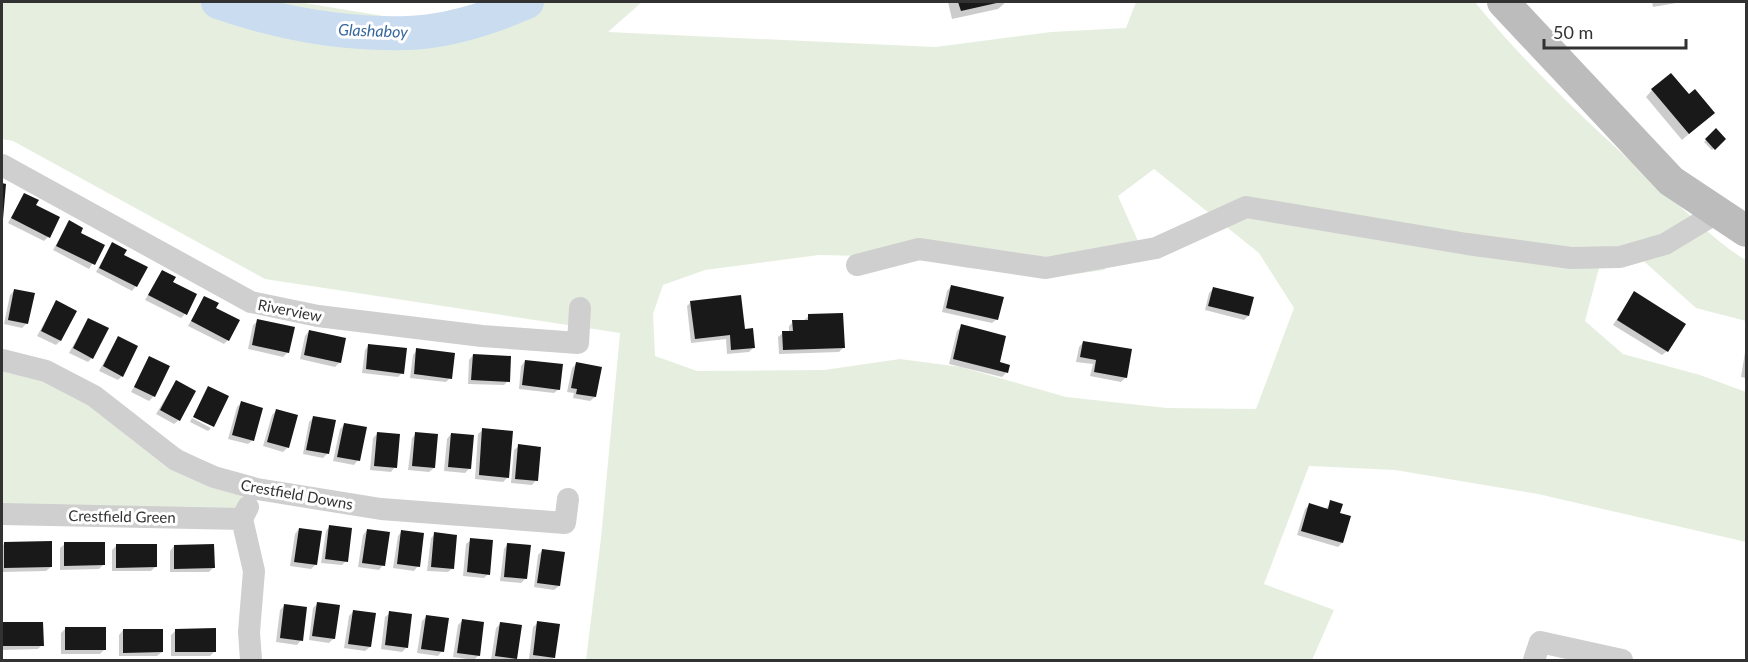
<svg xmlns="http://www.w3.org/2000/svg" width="1748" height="662" font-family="Lato,sans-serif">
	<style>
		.green { fill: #e6efdf; fill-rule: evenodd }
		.shadow { fill: #0003 }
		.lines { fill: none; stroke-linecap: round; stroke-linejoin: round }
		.river { stroke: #cadcf0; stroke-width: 34 }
		.building { fill: #191919 }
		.street { stroke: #cfcfcf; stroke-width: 22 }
		.secondary { stroke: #bcbcbc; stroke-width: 32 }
		.labels { text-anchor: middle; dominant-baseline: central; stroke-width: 6; stroke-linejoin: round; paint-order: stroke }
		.street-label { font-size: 15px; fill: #323232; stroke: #fff }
		.water-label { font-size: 16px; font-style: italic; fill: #37679c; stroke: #fff }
	</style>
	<rect width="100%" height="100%" fill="#fff"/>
	<path class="green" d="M2 2H298L420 22 500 2H642L608 32 935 47 1051 32 1126 28 1136 2H1475C1531 71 1596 130 1662 190 1687 212 1718 244 1746 260V321L1696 308 1638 256 1603 253 1585 321 1623 354 1700 375 1746 392V542L1538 494 1395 470 1309 466 1264 584 1334 610 1312 660H586L601 538 620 333 265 279 13 141 2 139ZM1154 169 1259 253 1294 308 1256 409 1167 408 1066 397 961 367 900 359 824 370 697 371 655 356 653 314 663 285 705 270 819 255 910 257 968 268 1061 276 1104 270 1138 241 1118 196Z
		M2 360 12 361 257 489 242 519 2 509Z"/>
	<path class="shadow" d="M948 2H1006L998 9 952 19Z
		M1652 2H1682L1653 7Z
		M1652 90 1706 119 1682 140 1646 97Z
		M1716 131 1724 139 1712 150 1704 142Z
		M24 194 34 206 48 237 44 241 8 223Z
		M69 222 79 233 103 246 89 269 53 250Z
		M112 244 122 255 136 286 132 291 96 272Z
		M162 271 171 283 185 314 181 318 145 300Z
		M951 286 997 319 992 323 942 312 947 291Z
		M1213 289 1248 316 1244 320 1205 310 1209 293Z
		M15 290 27 323 22 328 4 324 10 295Z
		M1634 293 1667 351 1662 355 1613 325Z
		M204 298 214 309 228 340 224 344 188 326Z
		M56 302 60 341 56 345 37 336Z
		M691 302 743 331 754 347 749 352 727 354 726 339 691 343 687 306Z
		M809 316 843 348 839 352 779 354 778 337 783 333 789 332V326L793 322 804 320Z
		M88 319 92 358 88 362 69 353Z
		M258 321 288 352 283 357 248 349 253 325Z
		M962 326 1006 373 1002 377 949 364 957 331Z
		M309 331 340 362 335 367 300 359 305 336Z
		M118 337 122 376 118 380 99 371Z
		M1083 342 1126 377 1121 382 1090 376 1093 364 1076 362 1079 347Z
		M369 345 402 373 398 377 362 373 365 350Z
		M1746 346V378L1741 377Z
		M417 350 450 378 446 382 410 378 413 355Z
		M473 355 508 381 504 385 468 384 469 360Z
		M150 358 154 396 149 401 131 392Z
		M525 361 559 389 554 393 519 389 521 366Z
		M576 364 595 397 590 401 573 398 574 393 567 392 572 368Z
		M176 381 179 420 174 424 156 414Z
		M241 403 253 440 248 444 228 439 237 407Z
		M277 410 288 447 283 452 263 446 272 415Z
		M192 418 211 428 208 431 190 422Z
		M313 418 328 453 323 458 303 454 309 422Z
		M344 425 358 460 354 465 333 461 340 429Z
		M483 430 508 477 503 482 475 479 478 434Z
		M378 433 395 467 391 472 370 470 373 438Z
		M416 434 434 468 429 472 408 470 412 438Z
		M451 434 469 469 465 473 444 471 447 439Z
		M519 446 536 480 532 485 511 483 514 450Z
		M1331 502 1338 514 1342 543 1338 547 1297 535 1305 509 1309 505 1325 510Z
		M330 526 346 561 342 565 321 563 326 531Z
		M299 529 316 564 311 569 290 566 295 534Z
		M367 530 383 565 379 570 358 567 363 535Z
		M402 531 418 566 414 571 393 568 398 536Z
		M435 534 453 568 448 572 427 571 431 538Z
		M471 540 488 574 484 578 463 576 466 544Z
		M5 543 51 567 46 571 2 572V546Z
		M65 544 103 565 99 569 60 570V548Z
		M508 544 526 578 521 583 500 581 504 549Z
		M117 545 155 567 151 571H112V550Z
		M174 546 213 568 209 572H170V551Z
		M542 551 559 586 554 590 534 587 538 555Z
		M318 603 334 638 329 643 309 640 313 608Z
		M285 605 301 640 297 645 276 642 280 610Z
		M353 612 370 647 365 651 344 648 349 616Z
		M390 613 406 648 402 652 381 649 385 617Z
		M426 617 442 651 438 656 417 653 422 621Z
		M462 621 478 656 474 660 453 657 458 625Z
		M538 623 554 658 551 660 529 659 533 627Z
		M3 624 42 645 38 649 2 650Z
		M500 624 516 659 514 660H491L496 628Z
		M66 628 104 650 100 654H61V633Z
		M123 630 162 652 157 656H119V635Z
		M176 630 215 651 210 656H171V635Z"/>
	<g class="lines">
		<path class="river" d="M218 2C277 23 344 35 407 33 447 32 490 18 527 2"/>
	</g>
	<path class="building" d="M958 2H1001L961 11Z
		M1671 73 1689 94 1695 89 1715 113 1689 134 1651 89Z
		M1716 128 1726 139 1715 150 1705 139Z
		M2 183 6 184 3 219H2Z
		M24 193 39 200 36 205 60 217 50 238 11 218Z
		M69 220 83 228 81 233 105 245 95 265 56 246Z
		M112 242 127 250 124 255 148 267 137 287 99 268Z
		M162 270 176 277 173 282 197 294 187 315 148 295Z
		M951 285 1004 297 998 320 946 308Z
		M1213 287 1254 297 1249 316 1208 306Z
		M14 289 35 293 28 324 8 320Z
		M1634 291 1686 324 1668 352 1617 320Z
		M741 295 745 329 753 328 755 348 731 350 730 335 695 339 690 301Z
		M204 296 219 303 216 308 240 320 229 341 191 321Z
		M56 300 77 311 61 341 41 331Z
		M843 313 845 348 783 350 782 331H793L792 320H808V314Z
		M88 318 109 328 93 359 73 348Z
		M257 319 295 327 289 353 252 345Z
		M961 324 1006 336 1000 362 1010 365 1008 373 953 359Z
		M309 330 346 338 341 363 304 355Z
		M118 336 138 346 123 377 103 366Z
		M1083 341 1132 349 1127 378 1094 372 1096 360 1080 357Z
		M368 344 407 348 404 374 366 369Z
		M416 348 455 353 452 379 414 374Z
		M473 354 511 356 510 382 471 380Z
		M149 356 170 366 155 397 134 387Z
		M525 360 563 364 560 390 522 385Z
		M576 362 602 367 596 397 576 394 577 389 571 388Z
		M176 380 196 391 180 421 160 410Z
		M208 386 229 396 214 427 193 417Z
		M241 401 263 408 254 441 232 435Z
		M276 409 298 415 289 448 267 442Z
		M313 416 336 420 329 454 306 450Z
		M344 423 367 427 360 461 337 457Z
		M482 428 513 431 509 478 479 475Z
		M377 432 400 434 397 468 374 466Z
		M415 432 438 434 435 468 412 466Z
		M451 433 474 435 471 469 448 467Z
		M518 444 541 447 538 481 515 479Z
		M1330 500 1343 504 1340 513 1351 516 1343 543 1301 531 1309 503 1328 509Z
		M329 525 352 528 348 562 325 559Z
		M299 528 322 531 317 565 294 562Z
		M367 529 390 532 385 566 362 563Z
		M401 530 424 533 420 567 397 564Z
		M434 532 457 535 454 569 431 567Z
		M470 538 493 540 490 575 467 572Z
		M52 541V567L4 568V542Z
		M64 542H105V565L64 566Z
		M507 543 531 545 527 579 504 577Z
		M116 544H157V567L116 568Z
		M214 544 215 568 174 569V545Z
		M542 549 565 552 560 586 537 583Z
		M317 602 340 605 335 639 312 636Z
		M284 604 307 607 303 641 280 638Z
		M353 610 376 613 371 647 348 644Z
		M389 611 412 614 408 648 385 645Z
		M426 615 449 618 444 652 421 649Z
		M462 619 484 622 480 656 457 653Z
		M537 621 560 624 555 658 533 655Z
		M3 622H43L44 646H3Z
		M500 622 522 625 517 659 495 656Z
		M65 627H106V650H65Z
		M216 628V652H175V629Z
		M123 629H163V652L123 653Z"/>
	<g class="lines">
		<path class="street" d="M2 165 251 302 318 316 482 336 578 343 580 308
			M857 265 919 249 1046 268 1156 248 1246 207 1467 244 1571 258 1620 257 1665 244 1718 212
			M2 360 46 371 94 396 176 460 214 477 257 489 381 509 565 523 568 499
			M248 507 242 519 254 571 249 632 251 660
			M2 514 242 519
			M1534 660 1540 642 1622 660"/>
		<path class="secondary" d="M1503 2 1671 181 1746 231"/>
	</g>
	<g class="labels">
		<g class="street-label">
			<text transform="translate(290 310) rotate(11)">Riverview</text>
			<text transform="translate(297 494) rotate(10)">Crestfield Downs</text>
			<text transform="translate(122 516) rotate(1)">Crestfield Green</text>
		</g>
		<g class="water-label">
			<text transform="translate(373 30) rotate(2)">Glashaboy</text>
		</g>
	</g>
	<rect width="1748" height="662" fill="none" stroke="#323232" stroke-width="6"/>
	<path d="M1544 39v9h142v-9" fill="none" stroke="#323232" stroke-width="3"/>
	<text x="1553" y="39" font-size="18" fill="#323232" stroke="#ffffff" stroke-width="4.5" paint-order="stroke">50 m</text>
</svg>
